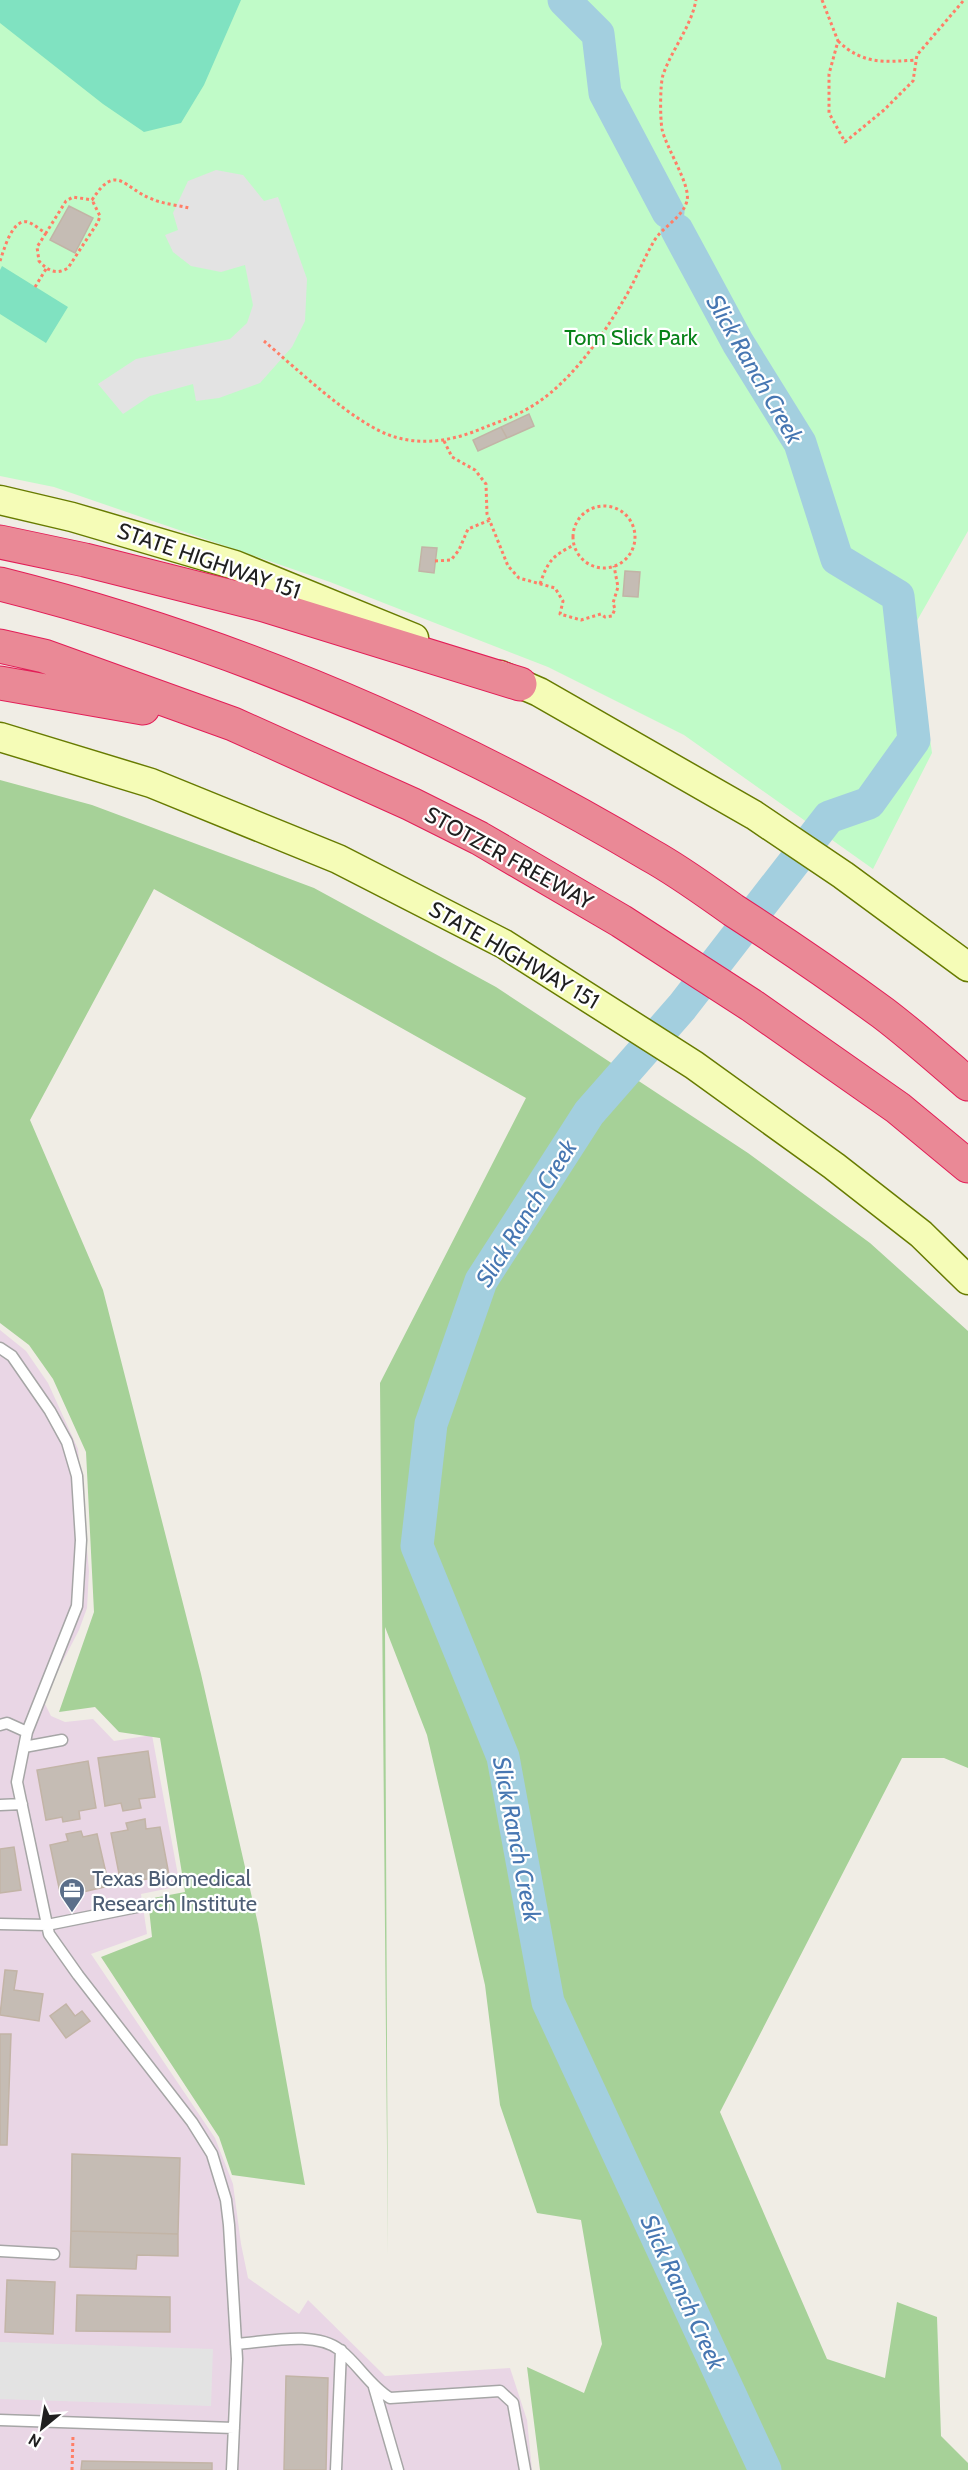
<svg xmlns="http://www.w3.org/2000/svg" width="968" height="2470" font-family="Cabin,sans-serif">
	<style>
		.industrial { fill: #e9d6e5 }
		.forest { fill: #a6d198 }
		.park { fill: #c0fbc8 }
		.pitch { fill: #80e2c1 }
		.parking { fill: #e3e3e3 }
		.lines { fill: none; stroke-linecap: round; stroke-linejoin: round }
		.river { stroke: #a3cfdf; stroke-width: 33 }
		.building { fill: #c5bcb4; stroke: #c2b4a6; stroke-width: 1.5 }
		.service-casing { stroke: #a6a6a6; stroke-width: 13 }
		.secondary-casing { stroke: #677b01; stroke-width: 31 }
		.motorway-casing { stroke: #e21e57; stroke-width: 35 }
		.path { stroke: #ff7e67; stroke-width: 3; stroke-dasharray: 3 3; stroke-linecap: butt }
		.service { stroke: #fff; stroke-width: 10 }
		.secondary { stroke: #f5fcb7; stroke-width: 28 }
		.motorway { stroke: #ea8996; stroke-width: 33 }
		.labels { text-anchor: middle; dominant-baseline: central; stroke-width: 4.5; stroke-linejoin: round; paint-order: stroke }
		.park-label { font-size: 22px; fill: #078218; stroke: #fff }
		.street-label { font-size: 22px; fill: #1f1f1f; stroke: #fff }
		.service-label { font-size: 22px; fill: #4e5e75; stroke: #fff; text-anchor: start }
		.water-label { font-size: 24px; font-style: italic; fill: #4777b2; stroke: #fff }
	</style>
	<rect width="100%" height="100%" fill="#f0ede5"/>
	<path class="industrial" d="M0 1330 26 1351 48 1383 78 1449 89 1571 87 1608 79 1630 43 1700 51 1716 65 1722 93 1719 114 1741 152 1735 180 1886 141 1894 147 1934 91 1954 215 2138 233 2184 241 2244 248 2278 299 2314 308 2300 385 2376 510 2368 527 2420 532 2470H0Z"/>
	<path class="forest" d="M0 780 92 805 314 888 496 987 748 1153 870 1243 968 1331V1768L944 1758H902L720 2112 827 2359 885 2378 897 2302 937 2317 941 2436 968 2463V2470H540L527 2367 584 2393 602 2344 581 2220 537 2213 500 2105 485 1985 427 1735 385 1627 388 2256 380 1383 526 1098 154 889 30 1120 103 1290 201 1674 258 1924 305 2185 232 2175 219 2137 101 1957 152 1937 148 1899 185 1892 160 1738 119 1732 95 1707 59 1712 94 1612 86 1452 53 1379 29 1345 0 1323Z"/>
	<path class="park" d="M0 0H968V531L914 626 932 753 873 869 684 735 548 667 330 582 54 487 0 476Z"/>
	<path class="pitch" d="M0 0H241L204 85 181 123 144 132 103 104 0 23Z
		M2 266 68 307 46 343 0 314V270Z"/>
	<path class="parking" d="M216 170 243 175 264 201 278 197 307 279 305 321 292 347 260 383 219 398 196 401 193 384 150 396 123 414 98 384 136 359 230 339 247 323 253 305 245 265 221 272 191 266 173 252 165 235 178 230 173 213 188 181Z
		M0 2342 213 2349 211 2406 0 2399Z"/>
	<g class="lines">
		<path class="river" d="M564 0 598 34 605 93 668 212
			M677 230 738 343 800 443 837 559 898 596 914 740 869 803 829 817 682 1007 589 1113 481 1281 431 1424 417 1546 503 1757 548 2002 765 2470"/>
	</g>
	<path class="building" d="M69 206 93 218 75 253 50 240Z
		M529 414 534 426 507 438 501 427Z
		M501 427 507 438 478 451 473 440Z
		M422 547 437 548 434 573 419 571Z
		M625 571 640 572 638 597 623 596Z
		M148 1751 155 1797 139 1799 141 1808 123 1811 121 1803 105 1806 98 1758Z
		M88 1761 96 1808 79 1811 80 1819 63 1822 62 1817 46 1820 37 1770Z
		M145 1819 146 1829 160 1827 169 1875 121 1884 111 1833 128 1830 126 1823Z
		M81 1831 83 1837 97 1834 109 1886 61 1897 50 1845 68 1841 66 1834Z
		M14 1847 21 1890 0 1893V1849Z
		M5 1970 17 1971 14 1990 43 1994 39 2021 0 2015Z
		M66 2004 75 2016 82 2011 90 2021 66 2038 50 2016Z
		M0 2034H11L7 2145H0Z
		M72 2154 180 2158 178 2234 71 2231Z
		M71 2231 178 2234V2256L137 2255 136 2269 70 2267Z
		M7 2280 55 2282 53 2334 5 2332Z
		M77 2295 170 2297V2332L76 2331Z
		M286 2376 328 2378 326 2470H284Z
		M82 2461 212 2463V2470H81Z"/>
	<g class="lines">
		<defs>
			<path id="service" d="M0 1348 12 1356 50 1411 67 1442 77 1476 81 1540 77 1606 27 1732 17 1782 49 1934 78 1975 192 2122 212 2154 226 2200 229 2225 237 2359 232 2470
				M0 1725 7 1723 27 1732
				M24 1747 62 1740
				M0 1805 22 1804
				M0 1924 47 1925 137 1907
				M0 2251 54 2254
				M236 2344C267 2342 315 2330 340 2350 358 2364 370 2386 390 2398L500 2391 513 2403 525 2470
				M374 2387 398 2470
				M0 2420 234 2428
				M336 2470 341 2350"/>
			<path id="secondary" d="M0 500 72 517 235 565 414 638
				M500 675 539 692 754 815 843 875 968 967
				M0 737 151 783 338 859 504 944 694 1065 834 1166 921 1234 968 1280"/>
			<path id="motorway" d="M0 542 85 560 264 605 520 684
				M0 584C232 642 445 733 650 855 679 871 706 891 733 910 784 943 834 977 883 1013 912 1035 940 1060 968 1084
				M0 646 44 656 233 724 411 804 479 838 621 921 751 1005 898 1108 968 1166
				M0 683 143 708"/>
		</defs>
		<use href="#service" class="service-casing"/>
		<use href="#secondary" class="secondary-casing"/>
		<use href="#motorway" class="motorway-casing"/>
		<path class="path" d="M822 0 838 41 829 74V113L845 142 884 110 913 81 917 55 964 0
			M838 41C863 65 885 62 916 60
			M46 233 37 247 39 261C48 271 56 275 68 268L98 222 100 216 92 200
			M0 261C4 250 12 218 28 222 34 224 40 230 46 233L66 201 73 197 92 200C117 161 124 189 152 199 163 204 177 205 189 208
			M35 287 46 269
			M264 341C296 368 356 426 395 437 425 446 455 440 483 428 501 421 521 414 537 403 574 378 604 334 626 296 636 279 643 260 653 243 661 227 682 219 687 201 691 185 666 148 662 129 660 117 660 85 663 75 672 49 691 27 696 0
			M444 441 452 457 475 470 486 484 487 514 508 566 519 578 555 588 563 601 560 614 581 620 601 614 605 617 612 616 615 609 613 603 618 587 614 566
			M573 537a31 31 0 1 1 62 0a31 31 0 1 1-62 0Z
			M435 561 451 560 459 550 468 529 490 520
			M540 584C548 561 552 556 574 545
			M72 2470 73 2436"/>
		<use href="#service" class="service"/>
		<use href="#secondary" class="secondary"/>
		<use href="#motorway" class="motorway"/>
	</g>
	<defs>
		<symbol id="office-pin" viewBox="-11 -11 22 30"><path d="M0 17L-7.5 6A9.5 9.5 0 1 1 7.5 6Z" fill="#5c6f8a" stroke="#fff"/><path d="M-6-3h4V-5.5h4V-3h4V5H-6ZM-1-4.5V-3h2v-1.5ZM-6 0V1H6V0Z" fill="#fff"/></symbol>
	</defs>
	<g fill-rule="evenodd">
		<use href="#office-pin" x="57" y="1876" width="30" height="40"/>
	</g>
	<g class="labels">
		<g class="park-label">
			<text x="631" y="337">Tom Slick Park</text>
		</g>
		<g class="street-label">
			<text transform="translate(209 561) rotate(19)">STATE HIGHWAY 151</text>
			<text transform="translate(509 858) rotate(29)">STOTZER FREEWAY</text>
			<text transform="translate(514 955) rotate(30)">STATE HIGHWAY 151</text>
		</g>
		<g class="service-label">
			<text x="92" y="1878">Texas Biomedical<tspan x="92" dy="25">Research Institute</tspan></text>
		</g>
		<g class="water-label">
			<text transform="translate(755 369) rotate(60)">Slick Ranch Creek</text>
			<text transform="translate(526 1213) rotate(-58)">Slick Ranch Creek</text>
			<text transform="translate(517 1839) rotate(79)">Slick Ranch Creek</text>
			<text transform="translate(683 2292) rotate(65)">Slick Ranch Creek</text>
		</g>
	</g>
	<g transform="translate(42 2428) rotate(210)" stroke="#ffffff" stroke-width="4.5" paint-order="stroke">
	<path d="M0-4.5L10 22L0 15L-10 22Z" fill="#1f1f1f"/>
	<text y="-9" font-size="16" font-weight="bold" text-anchor="middle" fill="#1f1f1f">N</text>
	</g>
</svg>
